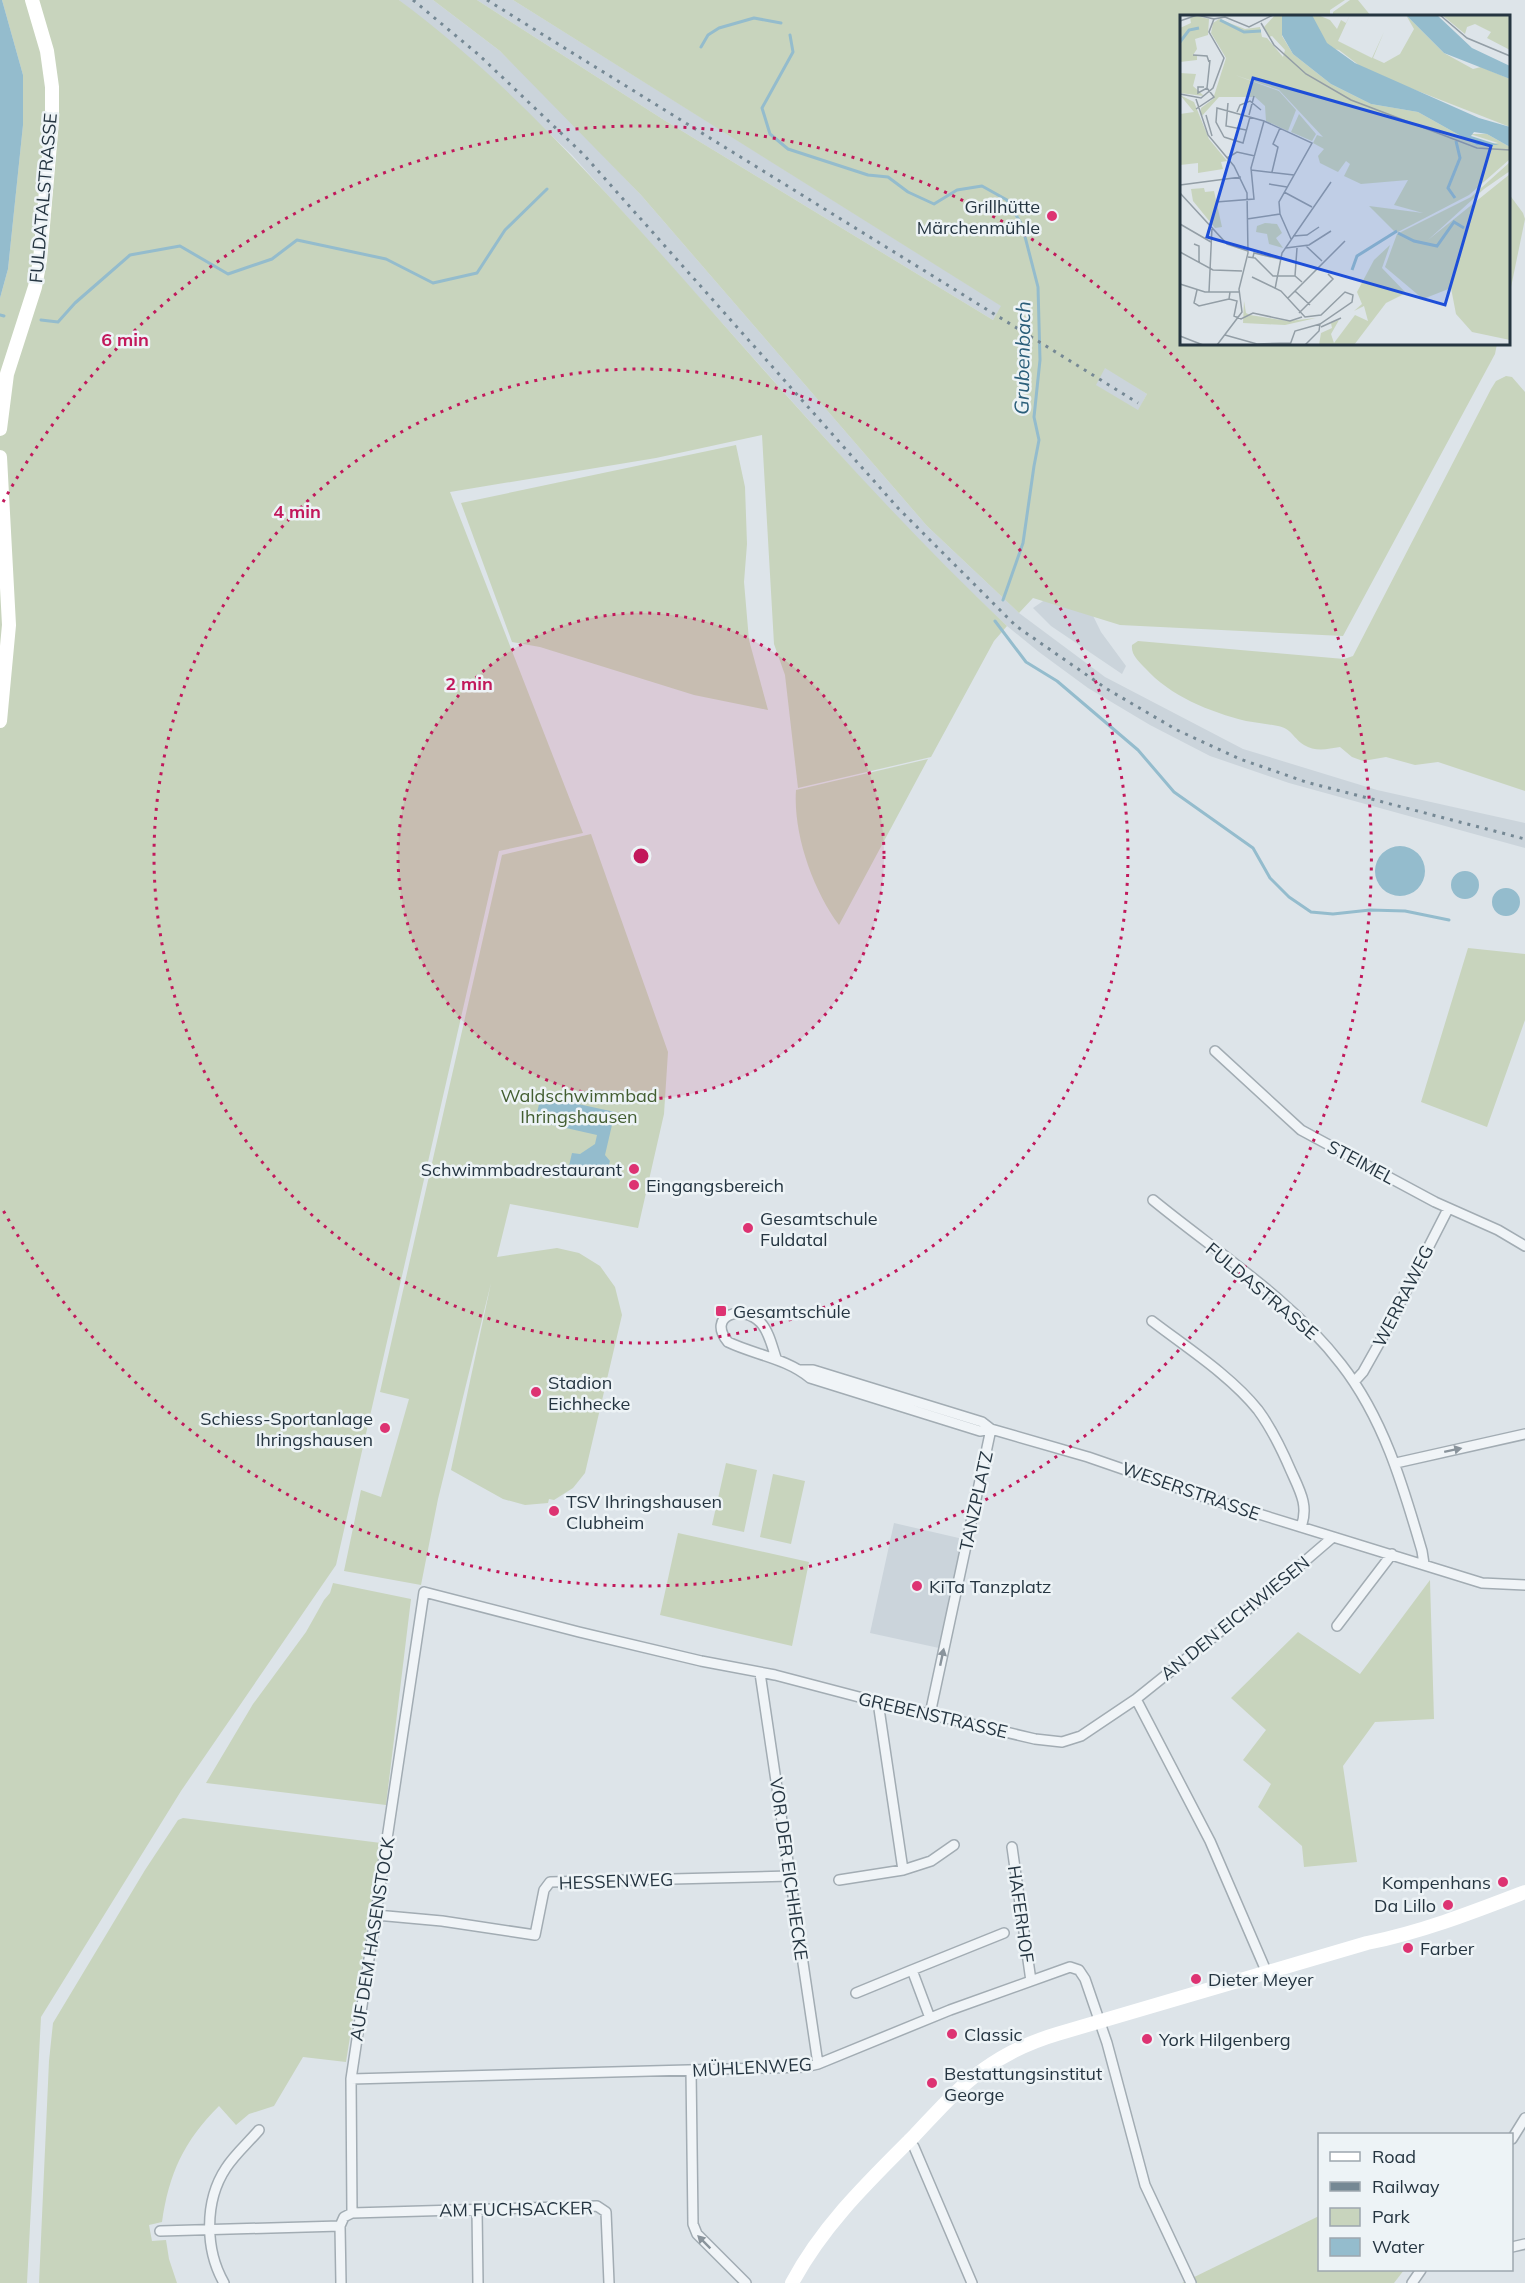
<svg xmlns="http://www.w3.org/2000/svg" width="1525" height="2283" font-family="Mulish,sans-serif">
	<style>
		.built { fill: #cbd4db }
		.green { fill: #c8d4bd; fill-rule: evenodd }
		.water { fill: #94bccd }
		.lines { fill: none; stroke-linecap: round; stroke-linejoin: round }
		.stream { stroke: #94bccd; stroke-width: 3 }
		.street-casing { stroke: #a2acb3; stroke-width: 12 }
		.street { stroke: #f0f4f7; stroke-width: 9 }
		.secondary { stroke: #fff; stroke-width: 14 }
		.rail { stroke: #758894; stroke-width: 3; stroke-dasharray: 3 6; stroke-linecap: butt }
		.oneway { fill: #8a949c }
		.ring { fill: none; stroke: #c2185b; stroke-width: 3; stroke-dasharray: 3 6 }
		.poi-dot { fill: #dd3372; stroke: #edf3f6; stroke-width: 2 }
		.labels { text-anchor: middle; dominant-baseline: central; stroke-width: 5; stroke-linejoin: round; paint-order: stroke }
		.street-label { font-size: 18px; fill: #253541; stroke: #edf3f6 }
		.poi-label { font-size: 18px; fill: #253541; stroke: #edf3f6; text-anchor: start }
		.park-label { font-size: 18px; fill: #435e31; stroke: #edf3f6 }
		.water-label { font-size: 20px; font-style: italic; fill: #2b5f7a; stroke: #edf3f6 }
		.inset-river { fill: none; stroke: #94bccd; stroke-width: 3 }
		.inset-road { fill: none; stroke: #939ea6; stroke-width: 1.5 }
		.view { fill: #1d4ed8; fill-opacity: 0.15; stroke: #1d4ed8; stroke-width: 3 }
		.inset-edge { fill: none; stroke: #253541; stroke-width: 3 }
		.centre { fill: #c2185b; stroke: #edf3f6; stroke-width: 3 }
		.ring-label { font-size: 18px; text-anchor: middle; font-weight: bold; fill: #c2185b; stroke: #edf3f6; stroke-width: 5; stroke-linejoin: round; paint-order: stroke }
	</style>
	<rect width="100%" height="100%" fill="#dde4e9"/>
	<path class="built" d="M399 0H433L500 51 546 96 641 195 927 526 1019 613 1105 677 1243 749 1377 790 1525 823V848L1289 783 1210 756 1150 725 1088 688 1039 652 1007 626 966 587 882 502 572 155 485 72Z
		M477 0H513L1002 306 993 320 664 120Z
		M1105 367 1147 394 1138 411 1095 385Z
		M1075 579 1101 632 1126 666 1122 674 1051 626 1033 608Z
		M894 1523 963 1539 939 1648 870 1633Z"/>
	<path class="green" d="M2 0H399C507 80 597 182 686 282 790 400 893 518 1007 626L994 641 931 757 798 788 785 675 774 644 762 435 656 458 450 492 583 833 499 851 336 1565 181 1791 41 2017 27 2283H0V298L8 269 23 125V75Z
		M433 0H477L664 120 993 320 1001 306 513 0H1345L1330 10V16H1182V344H1497L1495 354 1343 636 1120 625 1033 598 1019 613 927 526 641 195 500 51ZM1105 368 1147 394 1138 410 1096 385Z
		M1350 0H1358L1371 16H1333V12Z
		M1509 194 1523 213 1525 219 1509 297Z
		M1506 376 1512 377 1525 392V791L1438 762 1415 765 1386 757 1363 761 1352 757 1340 747C1328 749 1315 752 1304 745 1294 739 1291 728 1278 726 1268 724 1257 723 1246 721 1210 712 1170 696 1145 668 1138 660 1131 655 1132 645L1138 641 1344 659 1353 656 1491 389 1496 381Z
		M736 445 745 487 747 544 744 582 749 640 768 710 694 695 540 647 512 642 461 503Z
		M928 759 839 925C813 890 793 834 796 790Z
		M591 834 668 1052 664 1114 638 1228 510 1204 497 1257 557 1248 579 1253 600 1266 615 1287 622 1315 585 1473 573 1488 554 1500 549 1499 548 1503 525 1505 503 1499 451 1470 491 1283 438 1499 421 1585 344 1571 361 1490 381 1497 409 1399 380 1392 502 855Z
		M1468 948 1525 954V1020L1487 1127 1421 1102Z
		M726 1463 757 1470 744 1532 712 1525Z
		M773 1474 805 1481 791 1544 760 1537Z
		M678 1533 809 1562 792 1646 660 1615Z
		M1430 1580 1434 1719 1375 1722 1343 1766 1357 1862 1304 1867 1302 1846 1258 1807 1271 1784 1243 1760 1266 1730 1231 1698 1298 1632 1360 1674Z
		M333 1583 411 1599 386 1805 206 1783 253 1704 306 1632 324 1600 330 1593Z
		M183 1818 381 1843 346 2062 303 2057 274 2106 249 2114 236 2125 219 2106C184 2141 169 2173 162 2222L149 2225 152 2241 166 2240 169 2259 177 2283H39L49 2061 53 2023 145 1870 178 1820Z
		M1319 2216 1320 2270H1404L1394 2283H1182Z"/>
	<path class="water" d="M0 0H2L23 75V125L8 269 0 298Z
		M1375 871a25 25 0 1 1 50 0a25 25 0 1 1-50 0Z
		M1451 885a14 14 0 1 1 28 0a14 14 0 1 1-28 0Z
		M1492 902a14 14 0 1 1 28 0a14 14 0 1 1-28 0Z
		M541 1096 615 1112 605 1155 610 1161 606 1176 582 1171 581 1174 568 1170 572 1153 580 1154 595 1144 597 1135 535 1121Z"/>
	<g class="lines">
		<path class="stream" d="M790 35 793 52 762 108 770 134 788 149 868 175 888 177 908 192 934 204 957 190 982 186 1007 200 1022 225 1038 287 1040 360 1034 417 1039 440 1034 466 1023 543 1003 600
			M701 47 708 35 719 28 754 18 781 23
			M0 315 4 316
			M41 320 58 322 75 303 130 255 180 246 228 274 272 259 297 240 386 259 433 283 477 273 505 230 547 189
			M995 621 1026 662 1057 681 1138 750 1174 792 1253 848 1270 878 1289 897 1311 912 1333 914 1370 910 1405 911 1449 920"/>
		<defs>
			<path id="street" d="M1215 1051 1301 1130 1435 1202 1498 1230 1525 1246
				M1153 1200C1215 1251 1291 1299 1341 1364 1384 1419 1403 1486 1422 1551L1424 1564
				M1152 1321C1186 1347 1231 1376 1258 1410 1272 1429 1282 1450 1291 1471 1300 1491 1309 1506 1301 1527
				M776 1358C772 1346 769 1332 761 1323 742 1303 706 1316 728 1342 755 1355 786 1358 810 1378L980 1431 991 1429
				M800 1370H813L982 1422 991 1429 1088 1457 1204 1497 1482 1583 1525 1585
				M1354 1382 1363 1372 1381 1340 1448 1209
				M1396 1463 1525 1434
				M1337 1626 1392 1554
				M760 1673 818 2064
				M1136 1699 1262 1598 1333 1537
				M878 1702 903 1870
				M930 1714 991 1429
				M1012 1847 1031 1981
				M839 1880 903 1870 931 1861 954 1845
				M376 1915 442 1921 535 1935 544 1890 550 1882 790 1876
				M856 1993 912 1970
				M930 2018 912 1970 1004 1933
				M691 2070 693 2224 697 2234 746 2283
				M351 2079 805 2067 818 2064 950 2010 1070 1967 1079 1970 1085 1979 1107 2043 1145 2185 1191 2283
				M1512 2139 1525 2118
				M908 2141 914 2147 972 2283
				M477 2210 478 2283
				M352 2213 597 2206 606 2212 609 2283
				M160 2231 340 2226
				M1512 2247 1525 2244
				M224 2283C205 2250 204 2201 226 2168 235 2154 248 2143 259 2130
				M341 2283 340 2226 344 2217 352 2213 351 2079 424 1592 579 1632 701 1661 775 1675 878 1702 1035 1739 1062 1742 1081 1736 1136 1699 1210 1841 1267 1973
				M1412 2283 1421 2270"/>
		</defs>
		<use href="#street" class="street-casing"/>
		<use href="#street" class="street"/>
		<path class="secondary" d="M0 429 7 374 35 287 40 260 52 121V87L47 51 32 0
			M0 457 9 625 0 721
			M792 2283C823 2225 868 2182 914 2136 936 2113 957 2088 983 2070 1006 2053 1030 2042 1057 2034L1367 1943C1422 1932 1473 1912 1525 1892"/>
		<path class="rail" d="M413 0 479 55 583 154 898 508 1016 626 1107 689 1177 730 1240 759 1306 782 1525 839
			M487 0 1138 403"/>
	</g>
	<defs><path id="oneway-solid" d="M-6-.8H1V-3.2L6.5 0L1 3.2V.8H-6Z" transform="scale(1.5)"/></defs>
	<g class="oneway">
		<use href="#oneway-solid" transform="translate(1453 1450) rotate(-12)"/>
		<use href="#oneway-solid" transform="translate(942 1657) rotate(-78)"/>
		<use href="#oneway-solid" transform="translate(704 2242) rotate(-135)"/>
	</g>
	<circle cx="641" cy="856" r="243" fill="#c2185b" fill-opacity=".12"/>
	<g class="ring">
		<circle cx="641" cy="856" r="243"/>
		<circle cx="641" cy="856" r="487"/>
		<path d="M3 502A730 730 0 1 1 3 1210"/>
	</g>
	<g class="poi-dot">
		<circle cx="1052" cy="216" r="6"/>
		<circle cx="634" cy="1169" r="6"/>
		<circle cx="634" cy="1185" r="6"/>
		<circle cx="748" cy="1228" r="6"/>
		<rect x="715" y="1305" width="12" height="12" rx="3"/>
		<circle cx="536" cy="1392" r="6"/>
		<circle cx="385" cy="1428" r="6"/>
		<circle cx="554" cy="1511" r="6"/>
		<circle cx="917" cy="1586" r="6"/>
		<circle cx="1503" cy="1882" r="6"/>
		<circle cx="1448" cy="1905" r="6"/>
		<circle cx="1408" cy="1948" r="6"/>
		<circle cx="1196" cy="1979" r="6"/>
		<circle cx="952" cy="2034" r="6"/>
		<circle cx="1147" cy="2039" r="6"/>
		<circle cx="932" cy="2083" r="6"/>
	</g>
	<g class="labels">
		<g class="street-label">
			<text transform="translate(43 198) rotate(-85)">FULDATALSTRASSE</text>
			<text transform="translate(1361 1162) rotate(28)">STEIMEL</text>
			<text transform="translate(1262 1291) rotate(40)">FULDASTRASSE</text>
			<text transform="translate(1403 1296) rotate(-63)">WERRAWEG</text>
			<text transform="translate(1191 1491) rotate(19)">WESERSTRASSE</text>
			<text transform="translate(976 1501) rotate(-78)">TANZPLATZ</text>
			<text transform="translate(1235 1618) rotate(-39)">AN DEN EICHWIESEN</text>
			<text transform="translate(933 1715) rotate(13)">GREBENSTRASSE</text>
			<text transform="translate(789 1869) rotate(82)">VOR DER EICHHECKE</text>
			<text transform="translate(616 1881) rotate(-2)">HESSENWEG</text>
			<text transform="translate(1021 1914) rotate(82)">HAFERHOF</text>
			<text transform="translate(372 1939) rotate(-81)">AUF DEM HASENSTOCK</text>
			<text transform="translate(752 2067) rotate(-3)">MÜHLENWEG</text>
			<text transform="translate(516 2209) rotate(-1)">AM FUCHSACKER</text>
		</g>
		<g class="poi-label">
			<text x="1040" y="206" text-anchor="end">Grillhütte<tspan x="1040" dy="21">Märchenmühle</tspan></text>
			<text x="622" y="1169" text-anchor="end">Schwimmbadrestaurant</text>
			<text x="646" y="1185">Eingangsbereich</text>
			<text x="760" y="1218">Gesamtschule<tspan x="760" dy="21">Fuldatal</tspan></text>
			<text x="733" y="1311">Gesamtschule</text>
			<text x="548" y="1382">Stadion<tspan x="548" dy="21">Eichhecke</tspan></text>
			<text x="373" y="1418" text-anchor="end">Schiess-Sportanlage<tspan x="373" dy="21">Ihringshausen</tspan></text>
			<text x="566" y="1501">TSV Ihringshausen<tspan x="566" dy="21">Clubheim</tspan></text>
			<text x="929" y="1586">KiTa Tanzplatz</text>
			<text x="1491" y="1882" text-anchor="end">Kompenhans</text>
			<text x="1436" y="1905" text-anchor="end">Da Lillo</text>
			<text x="1420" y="1948">Farber</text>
			<text x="1208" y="1979">Dieter Meyer</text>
			<text x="964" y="2034">Classic</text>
			<text x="1159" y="2039">York Hilgenberg</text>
			<text x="944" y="2073">Bestattungsinstitut<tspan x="944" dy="21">George</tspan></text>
		</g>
		<g class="park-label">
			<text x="579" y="1095">Waldschwimmbad<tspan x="579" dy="21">Ihringshausen</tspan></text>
		</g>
		<g class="water-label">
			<text transform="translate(1022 358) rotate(-89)">Grubenbach</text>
		</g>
	</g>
	<g transform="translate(1180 15)">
		<rect width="330" height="330" fill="#dde4e9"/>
		<path d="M95 0H102V21L113 39 151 69 191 89 238 97 297 130 318 128 290 119H307L330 132V144L289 180 216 218 189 191 243 198 214 190 228 165 181 169 164 161 170 149 166 146 158 157 140 148 138 141 144 134 133 128 137 120 143 122 99 75 55 60 99 76 116 95 108 116 86 106 85 91 75 82H39L21 102V93L33 84 46 43 31 18 33 8 39 4 65 14 80 12 82 22 87 23 103 42 105 35 92 21 89 22 84 12ZM120 0H138L150 5 157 14 161 5 166 8 170 0 158 26 192 43 204 17 193 43 204 48 220 39 234 14 226 0 264 38 293 54 301 52 330 64V112L225 71 180 51 159 35 127 29 120 17ZM262 0H330V35L307 23 311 17 295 9 287 12 285 19ZM17 1 29 4 28 20 15 24 17 34 13 40H17V45L0 47V13L11 8 10 2ZM0 58 16 59 13 71 24 81 0 78ZM0 80 14 87 29 124 47 146 41 147 43 154 18 158V148L0 150V99L14 97ZM119 99 136 119 132 126 111 117ZM330 147V156L304 174 248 225 330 159V325L292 317 276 299 271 273 243 284 205 252 217 219 291 182ZM24 173 25 177 34 176 42 212 35 213 13 186 11 174ZM85 208 97 209 102 218 96 223 103 233 89 229 87 219 76 217 77 211ZM210 230 202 253 226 278 206 288 174 330H139L141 318 152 313 151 308 159 305 151 319 154 328 175 300 188 306 184 291 174 296 182 289 177 277 194 245ZM64 286 66 298 70 300 108 306 136 303 105 310 63 308Z" fill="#c8d4bd"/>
		<path d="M102 0H132L147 28 175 48 299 103 330 112V132L307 119 294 117 291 121 319 130H297L238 97 191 89 151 69 113 39 102 20ZM226 0H257L292 33 330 51V64L264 38Z" fill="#94bccd"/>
		<path class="inset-river" d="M40 5 64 17 81 16M0 27 9 15 19 13M275 183 268 173 280 143 276 126M218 218 234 226 257 231 274 207 284 213M172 255 177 241 217 216"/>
		<path class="inset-road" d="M260 0 287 23 330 41M0 6 17 0 34 4M81 8 94 30 126 59 171 85 297 133 330 135M13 40 27 41 29 47M27 73 30 45M0 79 21 83 33 73 44 43 29 17 34 4 45 2 69 12 93 0M16 84 28 120 54 151 67 178 68 238 59 274 62 297 37 330M48 88 46 111 66 115M16 94 34 82 27 73 18 78V72H24M57 97 60 90 70 86 81 95M26 100 32 121M69 100 74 81M44 122 36 107 37 93 84 106 132 128 99 187 100 199 67 204M44 122 63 128 70 102M47 143 57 137 75 141M71 155 114 160M92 157 98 132 93 129 100 113M89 169 107 172M0 170 61 162M104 177 132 192M0 178 47 229 68 236M36 187 74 184 71 153 84 106M100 199 111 224M0 209 31 227M113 221 127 220 139 212M14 229 19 231V248M126 231 142 246M106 233 129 230 151 216M0 237 33 255 62 256M68 242 75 243 93 261H115L122 267M73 242 74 238 100 244M115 261 117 233M72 262 101 276 125 302 141 300 165 277 173 280 172 287 140 309 115 316 110 330M0 269 25 277H60M95 274 102 238 151 167M17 275 14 288 19 291 49 284M115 276 130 290M29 277 32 212M50 277 49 284 57 286 54 301 61 304 73 298 110 306 122 302M108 283 165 226M119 298 153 264 148 259M141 312 161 303M45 320 77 329 111 328M0 321 23 330M125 330 139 316 140 309"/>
		<path class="view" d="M73 63 311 131 265 290 27 222Z"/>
		<rect width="330" height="330" class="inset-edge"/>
	</g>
	<circle cx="641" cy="856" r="9" class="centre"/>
	<g class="ring-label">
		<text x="125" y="346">6 min</text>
		<text x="297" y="518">4 min</text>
		<text x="469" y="690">2 min</text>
	</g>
	<rect x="1318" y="2133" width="195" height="138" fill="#edf3f6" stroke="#9da7ae" stroke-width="1.5"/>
	<rect x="1330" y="2152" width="30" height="9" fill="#ffffff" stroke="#9da7ae" stroke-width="1.5"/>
	<text x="1372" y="2163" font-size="18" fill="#253541">Road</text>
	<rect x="1330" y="2182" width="30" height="9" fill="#758894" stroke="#9da7ae" stroke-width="1.5"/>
	<text x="1372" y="2193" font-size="18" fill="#253541">Railway</text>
	<rect x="1330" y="2208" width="30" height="18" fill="#c8d4bd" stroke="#9da7ae" stroke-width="1.5"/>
	<text x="1372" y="2223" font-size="18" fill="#253541">Park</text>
	<rect x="1330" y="2238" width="30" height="18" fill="#94bccd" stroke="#9da7ae" stroke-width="1.5"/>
	<text x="1372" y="2253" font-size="18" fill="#253541">Water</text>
</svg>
